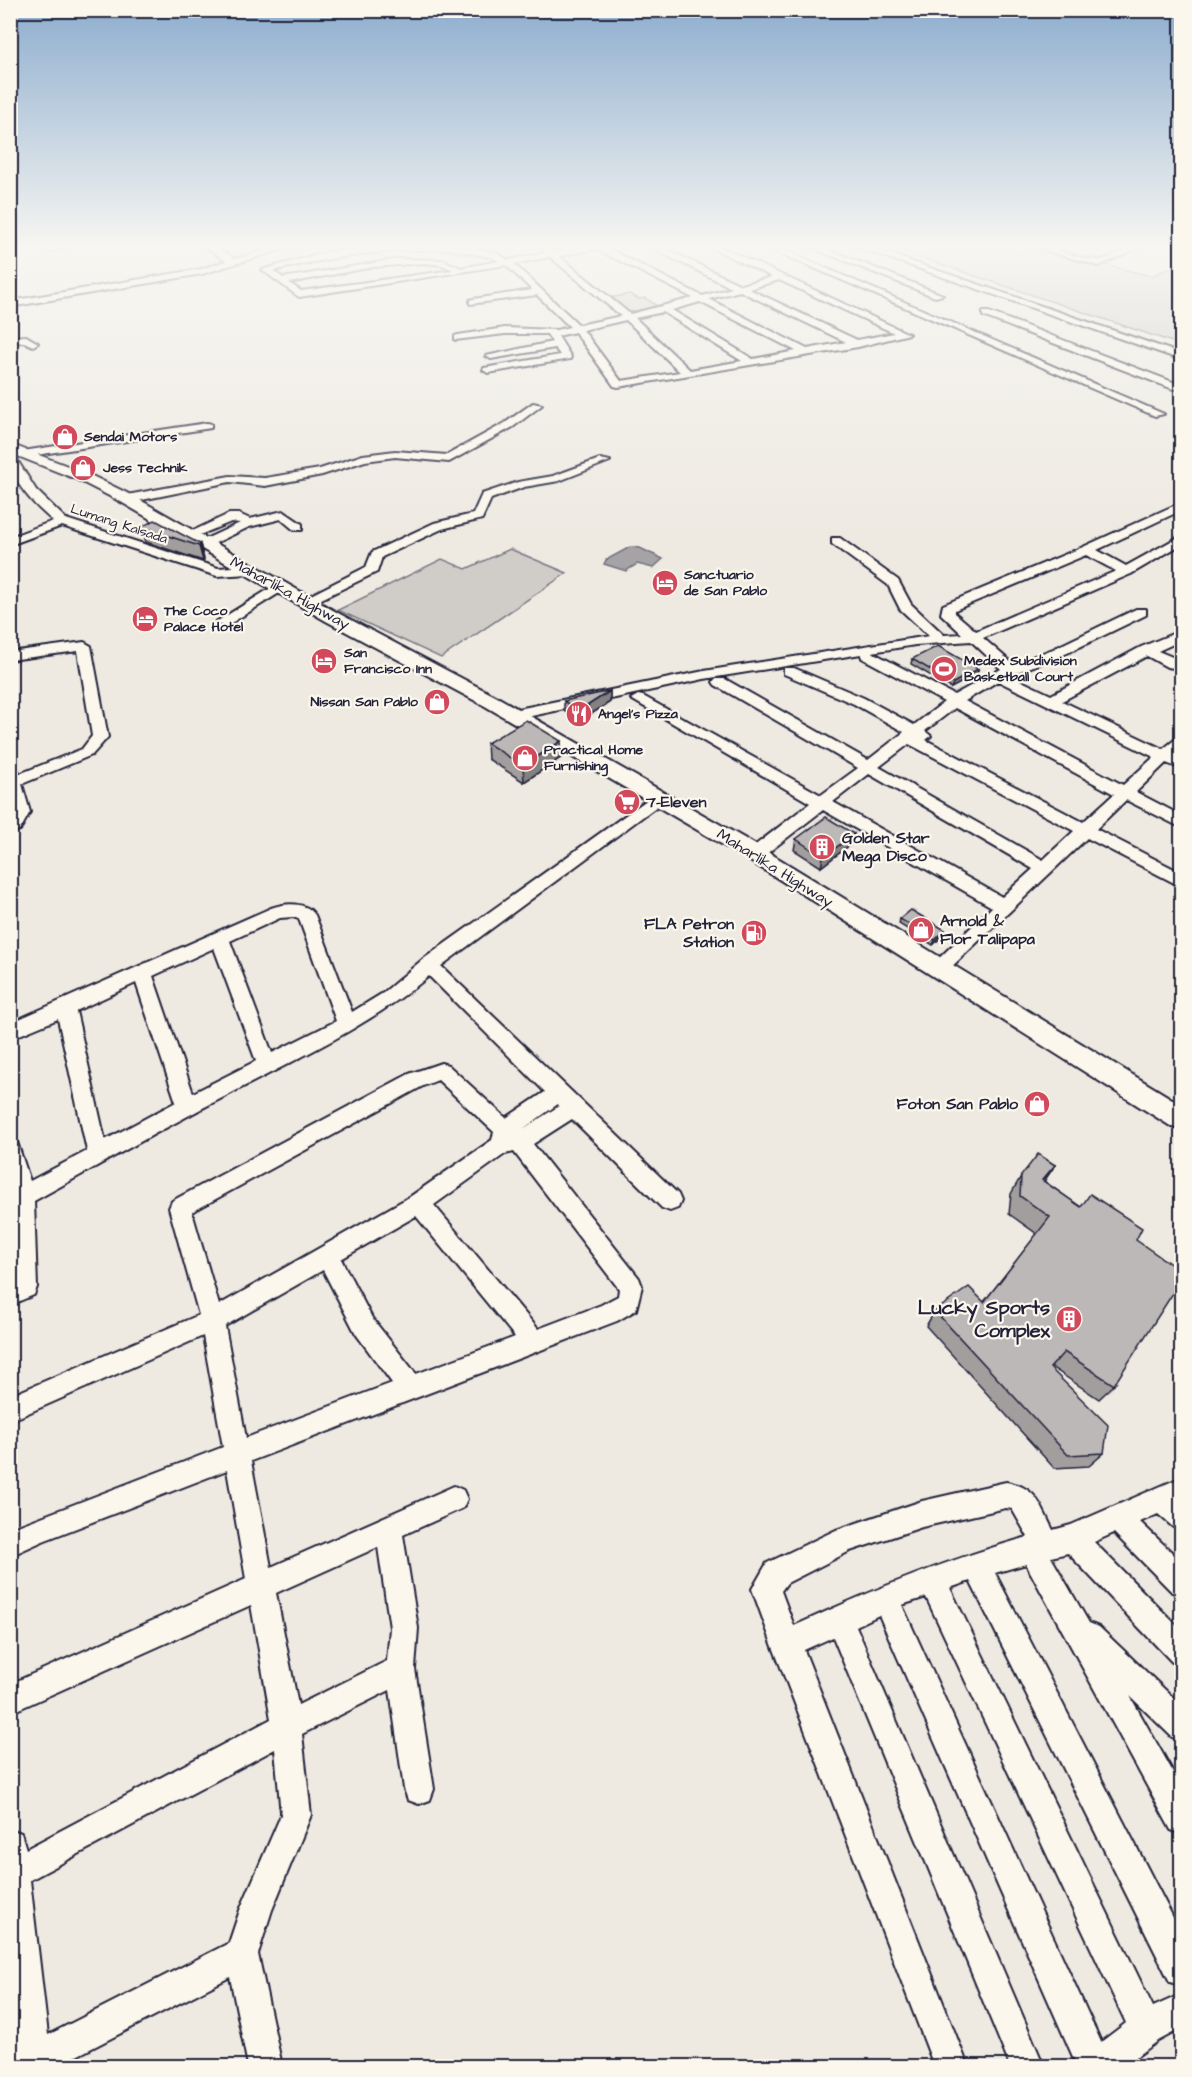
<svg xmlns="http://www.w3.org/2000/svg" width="1192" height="2077" font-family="'Architects Daughter',sans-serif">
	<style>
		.green { fill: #d0cdc9; stroke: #797882; stroke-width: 1.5 }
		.water { fill: #a6a3a7; stroke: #716f7c; stroke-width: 1.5 }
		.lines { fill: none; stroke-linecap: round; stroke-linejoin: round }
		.minor-casing { stroke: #22223b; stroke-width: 4 }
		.major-casing { stroke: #22223b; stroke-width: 4 }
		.minor { fill: #fbf7ec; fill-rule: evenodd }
		.major { fill: #fbf7ec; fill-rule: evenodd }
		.wall { fill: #a29e9e; stroke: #22223b; stroke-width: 1.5 }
		.shaded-wall { fill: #848181; stroke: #22223b; stroke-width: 1.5 }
		.building { fill: #bcb8b8; stroke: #22223b; stroke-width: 1.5 }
		.labels { text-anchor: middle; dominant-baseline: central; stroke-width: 4.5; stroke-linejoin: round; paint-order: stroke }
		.far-poi-label { font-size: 14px; font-weight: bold; fill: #22223b; stroke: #fbf7ec; text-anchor: start }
		.far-street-label { font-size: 14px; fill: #22223b; stroke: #fbf7ec }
		.street-label { font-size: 16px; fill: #22223b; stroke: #fbf7ec }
		.poi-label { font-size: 16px; font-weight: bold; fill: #22223b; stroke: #fbf7ec; text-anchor: start }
		.near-poi-label { font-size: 20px; font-weight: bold; fill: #22223b; stroke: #fbf7ec; text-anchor: end }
	</style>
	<rect width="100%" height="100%" fill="#eeeae2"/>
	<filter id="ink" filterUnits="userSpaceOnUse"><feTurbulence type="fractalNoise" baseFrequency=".0167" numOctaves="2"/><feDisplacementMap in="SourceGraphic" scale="12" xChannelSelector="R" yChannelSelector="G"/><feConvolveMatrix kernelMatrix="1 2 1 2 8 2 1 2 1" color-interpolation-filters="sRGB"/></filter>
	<g filter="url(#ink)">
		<path class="green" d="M883 245H1023L1151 276 1181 263V345Z
			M629 294 639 299 645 298 657 306 628 313 610 298Z
			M510 549 567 573 441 658 338 610 442 559 466 569Z"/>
		<path class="water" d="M630 547 640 548 663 559 653 568 637 564 626 571 604 564 606 560Z"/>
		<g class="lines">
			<defs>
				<path id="minor" d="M58 245H76L50 252 46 249Z
					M203 245H213L235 259 283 245H296L202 274 10 307V301L201 269 226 261Z
					M381 245H455L497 253 508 260 545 253 543 250 547 247 554 251 589 245H607L605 247 702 296 732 288 646 245H657L741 285 772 277 706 245H717L909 334 858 347 618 387 614 386 575 332 558 336 571 357 570 359 488 373 483 370 484 368 560 355 555 348 491 359 486 356 552 342 547 334H505L455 340V336L458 335 505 328 556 330 570 327 537 295 470 304V300L473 299 532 290 506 265 299 297 262 270 322 253ZM447 249 491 257 499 261 461 268 443 260 399 259 283 278 273 271C333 256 385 250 447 249ZM596 249 693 298 630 314 559 256ZM550 257 621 316 579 325 514 264ZM424 263 442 265 453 270 301 291 289 283 373 267ZM779 280 894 333 857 340 749 289ZM740 291 846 342 807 349 709 299ZM700 302 796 351 753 359 672 310ZM663 312 742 361 690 370 635 318ZM626 320 680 372 621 381 583 330Z
					M761 245H772L1164 414 1155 416Z
					M805 245H817L943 295 935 297Z
					M851 245H863L1182 354V360Z
					M1027 245C1051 245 1072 258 1096 260 1110 261 1128 245 1145 245L1099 266Z
					M983 312H989L1181 385 1182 388 1173 389 983 316Z
					M10 337 26 336 38 343 33 346 24 342 10 343Z
					M533 403 542 405 513 427 449 462 395 457 365 461 322 475 265 486 230 482 127 503 121 499 127 495 230 476 265 478 320 469 363 455 395 451 447 455 505 423Z
					M207 423 211 424V428L23 457 17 454 23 451Z
					M10 454 14 455 36 490 66 519 218 568 249 566 255 570 249 574 217 576 62 526 10 545V537L53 521C33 504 10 481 10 454Z
					M600 459 610 461 559 481 524 487 491 499 482 519 442 529 382 557 377 572 309 605 304 606 297 602 366 567 372 552 434 523 473 514 482 494 518 482 553 476Z
					M1182 502V510L1097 550 1126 566 1182 535V544L1131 574 983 638 1013 664 1053 649 1136 609H1146V615L1063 655 1009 675 1051 695 1141 647 1182 630V640L1158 651 1182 661V669L1167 667 1147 656 1062 701 1163 749 1182 734V748L1175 754 1182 758V769L1166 763 1136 792 1182 816V828L1126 800 1096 829 1182 873V887L1087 838 945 973H931L929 968 992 907 823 810 761 858H749L747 854 749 850 810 803 631 699 638 695 643 696 821 795 858 768 715 685 713 682 715 679H725L868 760 904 732 854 704 784 674V668H794L864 698 914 725 944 702 862 658 861 654 704 679 513 720 506 715 513 710 704 671 929 636 900 609 888 585 832 544V538H840L898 580 911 604 944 635 962 634 941 614 943 605 1083 547ZM1086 555 1116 571 976 631 955 613V610ZM971 641 1001 669 954 695 872 652 915 645ZM998 681 1154 757 1123 785 965 701ZM955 708 1114 794 1083 822 926 740 931 736 925 731ZM909 744 1074 831 1043 860 879 767ZM869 774 1033 869 1002 897 833 802Z
					M283 511 302 524V530H294L281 519 249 527 205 548 199 544 201 541 240 523 231 522 190 539 184 535 229 514H239L250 519Z
					M279 583 284 584V590L228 625H218L216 622Z
					M84 642 91 646 108 737 92 755 22 784 30 812 20 830 10 832V818L14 812 10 800V764L16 765 19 774 82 749 92 736 78 651 10 660V652Z
					M658 792 666 797 664 801 441 966 678 1194 681 1201 678 1208 670 1211 662 1208 572 1119 533 1144 639 1278 642 1286 636 1310 617 1321 251 1461 271 1567 454 1486 463 1490 467 1499 463 1508 403 1535 418 1628 415 1669 434 1789 430 1800 419 1804 408 1800 404 1789 390 1690 302 1734 311 1815 272 1910 258 1954 282 2066H248L230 1977 57 2066H18L10 1995V1829L21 1833 26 1849 271 1719 251 1605 10 1713V1684L246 1579 227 1470 43 1541 10 1556V1529L223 1447 203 1336 10 1421V1396L199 1315 169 1208 172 1201 409 1074 441 1063 448 1065 506 1118 545 1092 429 976C368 1027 296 1059 226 1096 161 1129 98 1166 34 1201L37 1287 34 1295 10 1305V1283L14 1281 10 1139 17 1142 30 1181 87 1151 58 1019 10 1039V1023L271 908C285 903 306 901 315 915L352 1012 383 993 422 960ZM293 917 299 919 336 1021 272 1053 230 941 280 918ZM214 948 256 1061 193 1093 153 976ZM136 983 176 1102 105 1140 76 1011ZM438 1080 494 1132 492 1140 411 1196 219 1305 192 1212 423 1086ZM558 1104 559 1106 523 1129ZM514 1152 619 1289 618 1296 601 1305 538 1329 434 1205 505 1154ZM416 1216 515 1337 416 1374 372 1318 341 1259ZM323 1270 356 1334 392 1383 246 1438 225 1326ZM378 1547 390 1628 387 1661 298 1705 276 1593ZM275 1749 281 1815 240 1910 229 1943 48 2035 30 1880Z
					M1182 1477V1531L1173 1527 1158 1514 1140 1522 1182 1562V1595L1172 1592 1114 1533 1094 1542 1182 1631V1666L1172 1662 1068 1553 1051 1557 1089 1623 1099 1627 1182 1706V1741L1172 1737 1130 1696 1182 1788V1834L1171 1830 1026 1564 995 1573 1182 1935V1986L1170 1982 970 1581 950 1588 1153 2007 1182 1994V2028L1158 2041 1124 2066H1077L879 1615 856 1626 1044 2066H1010L833 1637 804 1650 968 2066H934L772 1644 752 1589 767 1563 836 1530 922 1501 1006 1482C1037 1487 1040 1505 1053 1530L1071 1525ZM1006 1508 1012 1509 1028 1537C946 1560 870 1591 794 1626L781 1591 787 1583 850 1551 922 1527ZM926 1597 1126 2023 1101 2042 902 1605Z"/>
				<path id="major" d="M10 444 86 473 133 496 338 613 499 698 763 849 1182 1105V1130L1172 1127 747 859 485 706 326 621 121 502 76 479 10 453Z"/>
			</defs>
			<use href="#minor" class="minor-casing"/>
			<use href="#major" class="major-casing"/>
			<use href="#minor" class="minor"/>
			<use href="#major" class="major"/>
		</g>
		<path class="wall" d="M141 527 200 544 204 559 203 561 146 542Z
			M912 659 978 669 977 674 951 688 911 664Z
			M610 691V702L580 721 564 711V701Z
			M487 743 562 757 524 782 488 759Z
			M796 839 851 844 821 867 794 850Z
			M900 919 945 930 943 935 933 945 899 924Z
			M1055 1165 1044 1181 1081 1207 1136 1240 1114 1385 1099 1399 1051 1367 1050 1368 1104 1453 1089 1466 1054 1468 926 1326 935 1311 984 1302 1037 1234 1009 1214 1011 1194 1021 1176Z"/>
		<path class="shaded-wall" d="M200 544 204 559 203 561 199 546Z
			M978 669 977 674 951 688 953 683Z
			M610 691V702L580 721 579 711Z
			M561 741 562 757 524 782 523 766Z
			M854 834 851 844 821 867 823 857Z
			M945 930 943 935 933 945 935 940Z
			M1055 1165 1043 1183 1042 1180Z"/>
		<path class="building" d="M155 520 200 544 199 546 141 527Z
			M938 646 978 669 953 683 912 659Z
			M610 691 579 711 564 701Z
			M526 720 561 741 523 766 487 743Z
			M826 817 854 834 823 857 796 839Z
			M911 910 945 930 935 940 900 919Z
			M1038 1154 1055 1165 1042 1180 1081 1207 1090 1194 1142 1228 1136 1240 1182 1272V1279L1114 1385 1064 1352 1050 1368 1108 1425 1104 1453 1068 1455 935 1311 969 1287 984 1302 1050 1217 1020 1196 1021 1176Z"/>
	</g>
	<linearGradient id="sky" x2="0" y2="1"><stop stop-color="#8dadce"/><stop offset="0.46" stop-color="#f7f6f2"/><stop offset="1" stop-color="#f7f6f2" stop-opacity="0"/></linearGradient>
	<rect width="1192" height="536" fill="url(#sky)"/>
	<defs>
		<symbol id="shop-disc" viewBox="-11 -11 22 22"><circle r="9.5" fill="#d1495b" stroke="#fbf7ec"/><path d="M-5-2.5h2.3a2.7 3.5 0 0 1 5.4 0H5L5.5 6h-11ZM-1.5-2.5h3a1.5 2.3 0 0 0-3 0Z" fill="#fff"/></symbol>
		<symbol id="hotel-disc" viewBox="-11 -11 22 22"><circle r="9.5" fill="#d1495b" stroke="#fbf7ec"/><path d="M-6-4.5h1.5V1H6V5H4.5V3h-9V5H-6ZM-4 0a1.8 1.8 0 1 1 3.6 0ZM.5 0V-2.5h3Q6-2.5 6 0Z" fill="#fff"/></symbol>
		<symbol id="stadium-disc" viewBox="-11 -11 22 22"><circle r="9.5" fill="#d1495b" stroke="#fbf7ec"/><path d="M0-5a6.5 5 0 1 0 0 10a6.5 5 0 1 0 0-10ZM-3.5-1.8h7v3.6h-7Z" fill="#fff"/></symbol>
		<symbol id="restaurant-disc" viewBox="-11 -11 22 22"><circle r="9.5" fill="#d1495b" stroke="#fbf7ec"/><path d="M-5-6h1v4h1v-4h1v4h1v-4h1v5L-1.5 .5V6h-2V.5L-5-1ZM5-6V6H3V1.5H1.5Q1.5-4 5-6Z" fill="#fff"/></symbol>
		<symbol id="supermarket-disc" viewBox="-11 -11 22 22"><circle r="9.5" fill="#d1495b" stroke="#fbf7ec"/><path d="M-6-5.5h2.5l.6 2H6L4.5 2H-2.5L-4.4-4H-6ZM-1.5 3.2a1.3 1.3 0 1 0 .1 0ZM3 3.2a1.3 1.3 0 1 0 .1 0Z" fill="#fff"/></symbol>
		<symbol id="building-disc" viewBox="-11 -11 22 22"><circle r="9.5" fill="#d1495b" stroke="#fbf7ec"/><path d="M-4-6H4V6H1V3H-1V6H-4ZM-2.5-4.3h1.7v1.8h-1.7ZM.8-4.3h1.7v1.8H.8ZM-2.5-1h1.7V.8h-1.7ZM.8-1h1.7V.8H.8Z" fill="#fff"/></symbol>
		<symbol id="fuel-disc" viewBox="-11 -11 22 22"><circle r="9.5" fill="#d1495b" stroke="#fbf7ec"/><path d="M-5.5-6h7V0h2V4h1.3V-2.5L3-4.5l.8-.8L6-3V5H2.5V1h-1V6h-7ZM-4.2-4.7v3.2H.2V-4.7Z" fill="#fff"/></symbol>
	</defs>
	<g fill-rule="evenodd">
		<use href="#shop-disc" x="50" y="422" width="30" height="30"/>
		<use href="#shop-disc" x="68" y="453" width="30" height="30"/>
		<use href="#hotel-disc" x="650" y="568" width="30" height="30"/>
		<use href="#hotel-disc" x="130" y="604" width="30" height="30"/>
		<use href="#hotel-disc" x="309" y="646" width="30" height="30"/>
		<use href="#stadium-disc" x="929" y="654" width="30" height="30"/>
		<use href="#shop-disc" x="422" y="687" width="30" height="30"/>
		<use href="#restaurant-disc" x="564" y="699" width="30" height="30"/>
		<use href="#shop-disc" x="510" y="743" width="30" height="30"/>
		<use href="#supermarket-disc" x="612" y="787" width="30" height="30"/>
		<use href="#building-disc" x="807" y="832" width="30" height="30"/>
		<use href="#shop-disc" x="906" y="915" width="30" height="30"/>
		<use href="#fuel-disc" x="739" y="918" width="30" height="30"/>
		<use href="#shop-disc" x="1022" y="1089" width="30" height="30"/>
		<use href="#building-disc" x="1054" y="1304" width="30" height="30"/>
	</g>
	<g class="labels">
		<g class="far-poi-label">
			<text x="84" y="437">Sendai Motors</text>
			<text x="103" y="468">Jess Technik</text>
			<text x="684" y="575">Sanctuario<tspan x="684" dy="16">de San Pablo</tspan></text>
			<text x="164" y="611">The Coco<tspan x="164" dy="16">Palace Hotel</tspan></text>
			<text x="344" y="653">San<tspan x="344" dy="16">Francisco Inn</tspan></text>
			<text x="964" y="661">Medex Subdivision<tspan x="964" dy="16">Basketball Court</tspan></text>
			<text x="418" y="702" text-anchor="end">Nissan San Pablo</text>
			<text x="598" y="714">Angel's Pizza</text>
			<text x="544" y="750">Practical Home<tspan x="544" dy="16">Furnishing</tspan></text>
		</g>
		<g class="far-street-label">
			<text transform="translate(119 524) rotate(18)">Lumang Kalsada</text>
		</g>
		<g class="street-label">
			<text transform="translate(290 593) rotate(29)">Maharlika Highway</text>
			<text transform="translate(775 868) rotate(32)">Maharlika Highway</text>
		</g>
		<g class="poi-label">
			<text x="646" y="802">7-Eleven</text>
			<text x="842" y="838">Golden Star<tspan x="842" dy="18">Mega Disco</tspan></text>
			<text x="940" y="921">Arnold &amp;<tspan x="940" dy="18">Flor Talipapa</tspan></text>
			<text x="734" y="924" text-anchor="end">FLA Petron<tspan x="734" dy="18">Station</tspan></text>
			<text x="1018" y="1104" text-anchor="end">Foton San Pablo</text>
		</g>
		<g class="near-poi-label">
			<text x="1050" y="1308">Lucky Sports<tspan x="1050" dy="23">Complex</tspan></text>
		</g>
	</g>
	<rect width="1192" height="2077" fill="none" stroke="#fbf7ec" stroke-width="36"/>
	<rect x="18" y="18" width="1156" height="2041" fill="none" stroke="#22223b" stroke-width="2" filter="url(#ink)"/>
</svg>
